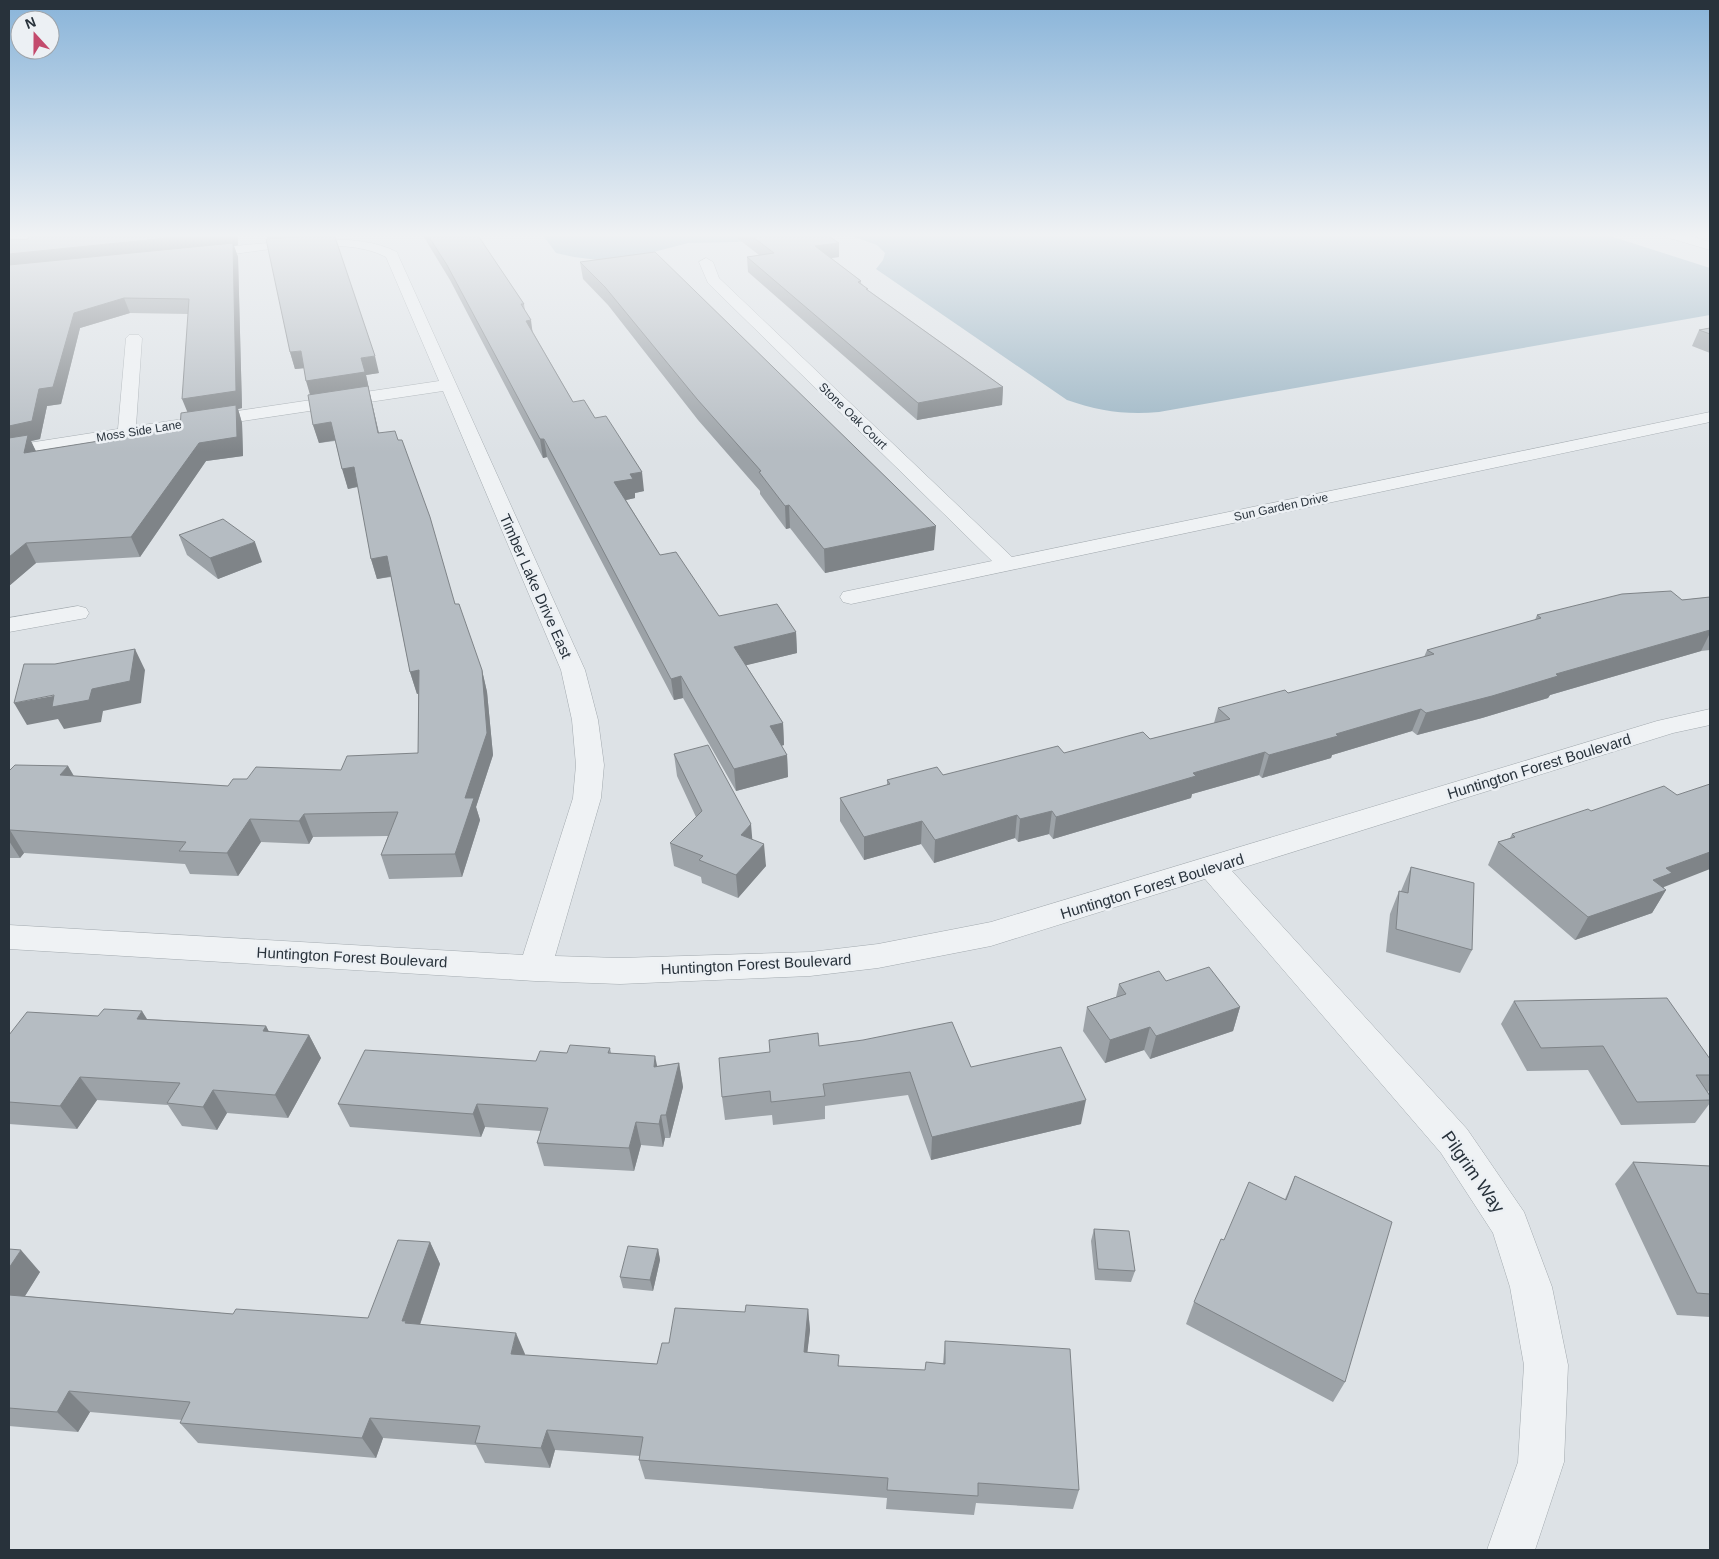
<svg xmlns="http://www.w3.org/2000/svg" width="1719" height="1559" font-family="Arial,sans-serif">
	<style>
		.water { fill: #9ab4c3 }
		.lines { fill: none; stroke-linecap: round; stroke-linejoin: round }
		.minor-casing { stroke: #a3aaaf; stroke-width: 1 }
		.minor { fill: #eff2f4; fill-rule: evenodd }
		.wall { fill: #9ca2a7; fill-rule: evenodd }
		.shaded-wall { fill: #7f8488 }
		.building { fill: #b5bcc2; stroke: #7f8488 }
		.labels { text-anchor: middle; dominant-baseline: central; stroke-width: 5; stroke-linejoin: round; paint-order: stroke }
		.far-street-label { font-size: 12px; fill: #28323b; stroke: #ecf0f4 }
		.street-label { font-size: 15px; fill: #28323b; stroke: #ecf0f4 }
		.near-street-label { font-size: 18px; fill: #28323b; stroke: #ecf0f4 }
	</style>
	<rect width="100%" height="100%" fill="#dde2e6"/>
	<path class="water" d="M542 234H804L737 242 688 243 650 253 598 260 574 257 556 253Z
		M846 234H1604L1710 268V315L1159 412C1125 415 1099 411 1067 400L876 269 883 260 885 253 877 245Z"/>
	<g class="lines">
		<defs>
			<path id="minor" d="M1664 234H1683L1710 242V250L1666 237Z
				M329 239C353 240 375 241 397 252L398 255 585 670 598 720 604 765 601 798 555 956 620 958 810 952 878 944 991 922 1657 721 1710 709V725L1673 733 1232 871 1467 1129 1524 1212 1552 1287 1568 1365 1564 1462 1535 1550H1487L1518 1462 1524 1365 1510 1287 1493 1233 1441 1153 1205 879 991 946 878 968 810 976 620 984 535 981 9 949V925L523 955 573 798 576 765 572 720 561 670 443 391 9 456V446L118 429 126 338 129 335H139L142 338 136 426 439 381 386 257C341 233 249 253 198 259L192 255C199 246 310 240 329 239Z
				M706 258 713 262 719 278 1012 557 1710 412V422L851 604 843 602 840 597 843 592 992 561 708 283 699 262Z
				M78 606 86 608 89 613 86 618 9 632V618Z"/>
		</defs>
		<use href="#minor" class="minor-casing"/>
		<use href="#minor" class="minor"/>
	</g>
	<path class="wall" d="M55 234H237L238 245 234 246 238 257 242 408 238 409 242 423 243 456 206 461 140 557 36 563 9 586V240L28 239ZM130 313 188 314V412L180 428 36 451 31 441 40 439 47 406 61 404 80 328Z
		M422 234H477L524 304 525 311 533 332 573 402 644 491 635 493V498L626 500 660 555 719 616 796 632 797 653 746 665 783 723 784 745 781 746 787 755 788 777 736 791 683 698 674 700 547 457 543 458 450 280Z
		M732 234H826L839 243V257L831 258 861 281V283L868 290 1003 387 1002 405 917 420 748 272 747 257 759 255Z
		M580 262 934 550 825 573 790 528 786 529 760 494V491L698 420 608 305 583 279Z
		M1710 328V353L1692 346 1699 330Z
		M290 352 379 373 366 375 369 389V390L379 433 455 604 482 670 487 692 493 755 476 807 480 820 462 877 389 879 381 855 388 836 313 837 309 844 261 842 238 876 190 874 185 864 24 853 20 858H9V770L68 766 74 776 228 786 247 779 341 770 418 753V693L417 694 410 672 391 577 377 579 371 559 358 487 348 489 335 441 319 443 313 425 310 394 304 368 295 369Z
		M179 535 262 562 218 579 187 555Z
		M1710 597V650L1701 651 1550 695 1548 698 1482 718 1417 735 1412 731 1332 755 1331 758 1262 778 1259 775 1192 794 1191 798 1053 839 1049 834 1018 842 1015 838 934 863 921 844 864 860 840 821V798L887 785V780L943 775 1064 753 1150 739 1214 723 1218 708 1288 693 1424 657 1427 650 1535 620 1537 615Z
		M674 754 752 839 766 866 738 898 702 883 701 877 674 866 670 843 696 817 677 776Z
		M1512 834 1664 887 1663 888 1666 890 1652 913 1575 940 1488 865 1498 842 1510 838Z
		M1411 867 1472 950 1460 973 1386 952 1390 914 1399 891H1401Z
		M1166 981 1240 1007 1233 1031 1150 1059 1144 1050 1105 1063 1083 1031 1087 1007 1116 997 1119 984Z
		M1514 1001 1710 1059V1089L1708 1092 1710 1096V1103L1695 1123 1621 1125 1588 1070 1527 1071 1501 1024Z
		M147 1019 266 1026 269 1032 309 1035 321 1058 288 1118 227 1113 217 1130 182 1126 168 1105 97 1100 77 1129 9 1124V1035Z
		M819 1046 971 1067 1081 1124 931 1160 908 1095 825 1106V1119L773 1125 772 1115 725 1120 722 1097 770 1052Z
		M610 1048 611 1053 657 1066 679 1063 683 1087 670 1138H665L663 1147 641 1145 634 1171 544 1166 537 1143 541 1131 485 1127 481 1137 350 1127 338 1104 536 1061 567 1053Z
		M1633 1162 1710 1166V1317L1677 1315 1615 1184Z
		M1295 1176 1345 1382 1333 1402 1186 1324 1194 1302 1224 1240 1285 1199Z
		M1094 1229 1135 1271 1131 1282 1095 1280 1091 1241Z
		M430 1242 440 1264 420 1325 525 1354V1355L657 1364 669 1343 745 1312 808 1309 810 1330 807 1352 839 1366 925 1370 943 1363 945 1341 1079 1490 1073 1509 976 1503 974 1515 886 1509 887 1498 645 1479 639 1460 640 1456 555 1450 550 1468 485 1463 476 1445 383 1438 376 1458 198 1443 180 1423 182 1420 90 1412 78 1432 9 1426V1249L40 1272 25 1296 233 1314 368 1318Z
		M658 1249 660 1260 653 1291 623 1288 620 1277Z"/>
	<path class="shaded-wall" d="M208 234H237L238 245 234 246 238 257 242 408 238 409 242 423 243 456 206 461 140 557 131 537 189 416 182 399 233 246 9 269V254Z
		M266 234H333L268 242Z
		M839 243V257L815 260V246Z
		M124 298 130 313 80 328 61 404 47 406 40 439 31 441 37 454 33 472 9 446V423L74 313Z
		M531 320 533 336 526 321Z
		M301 351 306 368 295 369 290 352Z
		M375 356 379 373 366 375 369 389V390L383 452 311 398 306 381 361 358Z
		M1003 387 1002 405 917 420 918 403Z
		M331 422 336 440 319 443 313 425Z
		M540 439H544L547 457 543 458Z
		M354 467 360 486 348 489 342 469Z
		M642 472 644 491 635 493V498L617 502 614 482 630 474Z
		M789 505 790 528 786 529 785 506Z
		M936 526 934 550 825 573 824 549Z
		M255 542 262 562 218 579 210 558Z
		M26 543 36 563 9 586V557Z
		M387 556 393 576 377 579 371 559Z
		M1710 630V633L1701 651 1550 695 1548 698 1482 718 1417 735 1426 713 1556 674Z
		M796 632 797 653 735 668 734 647Z
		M135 649 145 670 141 703 103 711 101 722 64 729 58 719 27 725 14 703 92 689Z
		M419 670 425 692 417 694 410 672Z
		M482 670 487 692 493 755 476 807 480 820 462 877 455 854 465 798Z
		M681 676 683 698 674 700 671 679Z
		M1421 709 1412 731 1332 755 1331 758 1262 778 1269 755 1336 734Z
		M783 723 784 745 771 748 770 726Z
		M1265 752 1259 775 1192 794 1191 798 1053 839 1056 817 1193 773Z
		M787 755 788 777 736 791 734 769Z
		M68 766 81 789 60 775Z
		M1052 811 1049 834 1018 842 1020 819Z
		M304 814 313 837 309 844 299 821Z
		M1017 815 1015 838 934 863 935 840Z
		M250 819 261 842 238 876 227 853Z
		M922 821 921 844 864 860V837Z
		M751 824 753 847 741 835Z
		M10 830 24 853 20 858 9 841V831Z
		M764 844 766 866 738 898 736 875Z
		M1710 849V869L1664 887 1661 892 1666 890 1652 913 1575 940 1588 917 1653 880 1666 868Z
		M1240 1007 1233 1031 1150 1059 1156 1036Z
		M142 1011 157 1035 137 1019Z
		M266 1026 278 1049 263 1031Z
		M1150 1027 1144 1050 1105 1063 1110 1040Z
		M309 1035 321 1058 288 1118 275 1095Z
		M655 1056 660 1079 654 1067Z
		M679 1063 683 1087 670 1138 666 1115Z
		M80 1077 97 1100 77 1129 60 1106Z
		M213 1090 227 1113 217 1130 203 1107Z
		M1086 1100 1081 1124 931 1160 932 1137Z
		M477 1104 485 1127 481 1137 473 1114Z
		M661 1115 665 1138 663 1147 659 1124Z
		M636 1122 641 1145 634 1171 629 1148Z
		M430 1242 440 1264 415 1339 402 1321Z
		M658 1249 660 1260 653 1291 650 1280Z
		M21 1250 40 1272 13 1315 9 1311V1268Z
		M808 1309 810 1330 805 1373 804 1352Z
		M516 1333 525 1354 519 1375 511 1354Z
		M69 1391 90 1412 78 1432 57 1412Z
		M370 1418 383 1438 376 1458 362 1438Z
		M547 1430 555 1450 550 1468 541 1448Z"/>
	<path class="building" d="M55 234H208L9 254V240L28 239 29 236Z
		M334 234 375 356 361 358 365 372 306 381 301 351 290 352 266 239Z
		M427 234H477L524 304H521L531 320 526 321 573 402 584 400 595 418 606 416 642 472 630 474 633 479 614 482 660 555 676 552 719 616 777 604 796 632 734 647 783 723 770 726 787 755 734 769 681 676 671 679 544 439H540L447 265Z
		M749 234H826L839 243 815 246 861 281 858 282 868 289H866L1003 387 918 403 747 257 774 253Z
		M233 243 236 391 182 399 189 299 124 298 74 313 53 387 39 389 32 421 9 426V265Z
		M655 252 936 526 824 549 789 505 785 506 759 472 761 471 697 399 605 287 580 262Z
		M1710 328V334L1699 330Z
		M368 386 378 433 395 431 398 440H402L430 517 455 604H459L482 670 487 733 465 798H474L455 854 381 855 398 812 304 814 299 821 250 819 227 853 179 851 186 842 10 830 9 831V770H10L15 765 68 766 60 775 228 786 233 779H247L256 767 341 770 347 756 418 753 419 670 410 672 387 556 371 559 354 467 342 469 331 422 313 425 308 395Z
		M236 405 237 437 199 443 131 537 26 543 9 557V438L28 435 24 453 180 428 181 413Z
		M223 519 255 542 210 558 179 535Z
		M1671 591 1682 600 1710 597V630L1556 674 1558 676 1492 696 1426 713 1421 709 1336 734 1338 736 1269 755 1265 752 1193 773 1196 776 1056 817 1052 811 1020 819 1017 815 935 840 922 821 864 837 840 798 890 784 887 780 937 767 943 775 1058 746 1064 753 1143 732 1150 739 1230 719 1218 708 1285 690 1288 693 1434 654 1427 650 1541 618 1537 615 1622 594Z
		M135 649 130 681 92 689 89 700 52 707 54 695 14 703 24 664H55Z
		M708 745 751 824 741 835 764 844 736 875 699 860 703 856 670 843 702 811 674 754Z
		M1710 784V852L1666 868 1672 873 1653 880 1666 890 1588 917 1498 842 1515 837 1512 834 1588 809 1591 811 1664 786 1677 795Z
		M1411 867 1474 883 1472 950 1396 929 1399 891 1408 893Z
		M1209 967 1240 1007 1156 1036 1150 1027 1110 1040 1087 1007 1126 994 1119 984 1159 971 1166 981Z
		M1667 998 1710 1059V1075H1696L1710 1096V1100L1637 1102 1603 1046 1541 1048 1514 1001Z
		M104 1009 142 1011 137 1019 266 1026 263 1031 309 1035 275 1095 213 1090 203 1107 167 1103 180 1083 80 1077 60 1106 9 1102V1035L27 1012 98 1016Z
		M952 1022 971 1067 1061 1047 1086 1100 932 1137 910 1072 823 1084 825 1096 771 1102 770 1091 722 1097 719 1058 770 1052 769 1040 818 1033 819 1046 863 1040Z
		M570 1045 610 1048 608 1053 655 1056 654 1067 679 1063 666 1115H661L659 1124 636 1122 629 1148 537 1143 548 1108 477 1104 473 1114 338 1104 365 1050 536 1061 540 1051 567 1053Z
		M1633 1162 1710 1166V1294L1697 1293Z
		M1295 1176 1392 1222 1345 1382 1194 1302 1221 1239 1224 1240 1249 1182 1286 1200Z
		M1094 1229 1129 1231 1135 1271 1098 1269Z
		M398 1240 430 1242 402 1321H406L405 1323 516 1333 511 1354 657 1364 662 1343H669L675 1308 745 1312 746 1305 808 1309 804 1352 839 1355 838 1366 925 1370 926 1362 945 1364V1341L1070 1349 1079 1490 978 1483V1496L887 1490 888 1478 639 1460 643 1437 547 1430 541 1448 475 1443 480 1426 370 1418 362 1438 180 1423 190 1402 69 1391 57 1412 9 1408V1295L233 1314 236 1309 368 1318Z
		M628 1246 658 1249 650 1280 620 1277Z
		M9 1249 21 1250 9 1268Z"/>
	<linearGradient id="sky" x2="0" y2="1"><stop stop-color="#89b4d9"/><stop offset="0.52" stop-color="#f0f2f4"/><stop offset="1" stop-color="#f0f2f4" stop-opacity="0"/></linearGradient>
	<rect width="1719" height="452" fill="url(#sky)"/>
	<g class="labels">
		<g class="far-street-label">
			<text transform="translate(853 416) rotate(44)">Stone Oak Court</text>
			<text transform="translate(139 431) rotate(-9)">Moss Side Lane</text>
			<text transform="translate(1281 507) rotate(-12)">Sun Garden Drive</text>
		</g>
		<g class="street-label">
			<text transform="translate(536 586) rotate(66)">Timber Lake Drive East</text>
			<text transform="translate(1539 766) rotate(-17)">Huntington Forest Boulevard</text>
			<text transform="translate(1152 886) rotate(-17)">Huntington Forest Boulevard</text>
			<text transform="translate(352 957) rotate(3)">Huntington Forest Boulevard</text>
			<text transform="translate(756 964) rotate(-3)">Huntington Forest Boulevard</text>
		</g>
		<g class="near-street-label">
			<text transform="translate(1473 1172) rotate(55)">Pilgrim Way</text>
		</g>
	</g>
	<rect width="1719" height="1559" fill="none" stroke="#28323b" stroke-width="20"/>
	<g transform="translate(35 35) rotate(339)"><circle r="24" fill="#ecf0f4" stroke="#9ea4aa"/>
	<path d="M0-4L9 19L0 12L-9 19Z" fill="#c34a6d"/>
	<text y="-8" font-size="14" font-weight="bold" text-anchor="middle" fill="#28323b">N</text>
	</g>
</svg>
